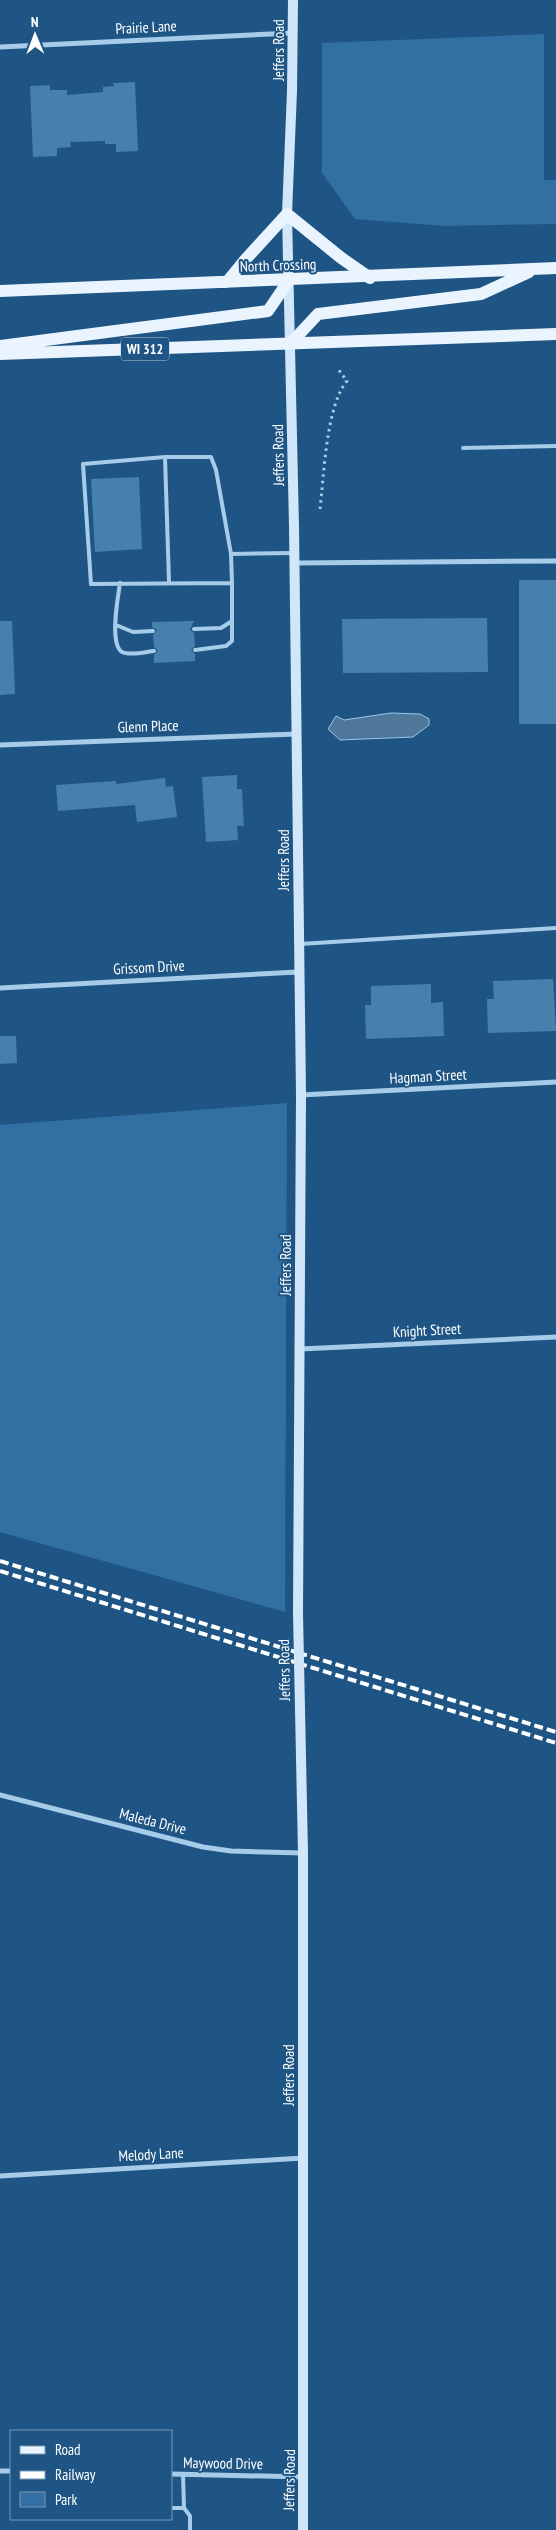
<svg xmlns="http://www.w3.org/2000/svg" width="556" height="2530" font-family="'PT Sans Narrow',sans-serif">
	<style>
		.green { fill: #326fa2 }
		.water { fill: #4f7799; stroke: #99c8eb }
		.building { fill: #477fad }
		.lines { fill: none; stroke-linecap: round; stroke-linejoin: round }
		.path { stroke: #a6ccea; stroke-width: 3; stroke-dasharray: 2.5 4; stroke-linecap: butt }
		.service { stroke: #a6ccea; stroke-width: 4 }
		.minor { stroke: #a6ccea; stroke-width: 5 }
		.secondary { stroke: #d1e6f8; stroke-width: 10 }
		.primary { stroke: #eaf4fe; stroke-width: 12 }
		.rail { stroke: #fff; stroke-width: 4; stroke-dasharray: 9 4; stroke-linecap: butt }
		.secondary-bridge { stroke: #d1e6f8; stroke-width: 10 }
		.labels { text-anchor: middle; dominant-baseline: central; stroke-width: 4; stroke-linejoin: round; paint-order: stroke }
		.shield { fill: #1e5584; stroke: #bcccda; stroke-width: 1 }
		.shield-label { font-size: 14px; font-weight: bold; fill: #fff }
		.street-label { font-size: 15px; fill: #fff; stroke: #1e5584 }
	</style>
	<rect width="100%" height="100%" fill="#1e5584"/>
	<path class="green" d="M544 34V180H556V224L443 226 355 219 322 173V43Z
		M287 1103 285 1612 0 1532V1125Z"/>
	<path class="water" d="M391 713 420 714 429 719V725L413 737 340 740 328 729 336 716 344 720Z"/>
	<path class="building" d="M135 82 138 151 116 152V144H105V141L70 142 71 147 57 148V156L33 157 30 86 50 85V90H67V95L103 92V87L114 86 113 83Z
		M139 477 142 549 95 552 91 479Z
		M519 580H556V724H519Z
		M487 618 488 672 343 673 342 619Z
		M0 621H12L15 694 0 695Z
		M194 621 190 630 194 633 195 646 191 650 195 654V661L154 663V655L158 651 154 647 153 635 157 630 152 627V622Z
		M237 775V789H242L244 826H237L238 840 206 842 202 777Z
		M165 778 166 787 173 786 177 817 137 822 135 805 58 811 56 785 116 781V784Z
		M553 979 556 1031 488 1033 487 999H494L493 981Z
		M431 984V1003L443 1002 444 1036 366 1039 365 1005H371V986Z
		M0 1036H16L17 1063 0 1064Z"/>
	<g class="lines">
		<path class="path" d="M320 509C324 476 326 406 347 381L338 369"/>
		<path class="service" d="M463 448 556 446
			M165 457H211L216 470 231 554 232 583 91 584 83 464Z
			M165 457 169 582
			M231 554 292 553
			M120 583C118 597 109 644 122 652 130 656 145 652 154 651
			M116 625 133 632 153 631
			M194 629 221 628 232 621
			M195 650 226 646 232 641V583
			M300 944 556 928
			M183 2474 184 2508
			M171 2508H184L190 2516V2530"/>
		<path class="minor" d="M0 47 293 33
			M295 563 556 561
			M0 745 297 734
			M0 988 298 972
			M301 1095 556 1082
			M300 1349 556 1337
			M0 1795 203 1847 231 1851 303 1853
			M0 2176 303 2158
			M0 2471H11
			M171 2474 304 2477"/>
		<path class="secondary" d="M293 0 292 91 287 214 294 526 301 1095 298 1613
			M300 1709 303 1853V2530"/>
		<path class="primary" d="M227 282 245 260 287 214 340 257 370 278
			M0 291 556 268
			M291 343 318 314 481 294 529 272
			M0 346 268 311 289 280
			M0 354 556 334"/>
		<path class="rail" d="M0 1561 556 1732
			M0 1571 556 1743"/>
		<path class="secondary-bridge" d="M298 1613 300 1709"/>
	</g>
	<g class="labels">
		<rect class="shield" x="121" y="337.5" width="48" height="23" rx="4"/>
		<g class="shield-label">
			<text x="145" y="349">WI 312</text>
		</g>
		<g class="street-label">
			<text transform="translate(146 27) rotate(-3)">Prairie Lane</text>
			<text transform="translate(278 50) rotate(-90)">Jeffers Road</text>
			<text transform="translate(278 265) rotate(-2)">North Crossing</text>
			<text transform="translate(278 455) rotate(-91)">Jeffers Road</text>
			<text transform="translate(148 726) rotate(-2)">Glenn Place</text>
			<text transform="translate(283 860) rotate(-90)">Jeffers Road</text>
			<text transform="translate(149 967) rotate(-3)">Grissom Drive</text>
			<text transform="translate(428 1076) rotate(-3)">Hagman Street</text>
			<text transform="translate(285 1265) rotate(-90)">Jeffers Road</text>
			<text transform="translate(427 1330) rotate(-3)">Knight Street</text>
			<text transform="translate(284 1670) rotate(-91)">Jeffers Road</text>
			<text transform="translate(153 1821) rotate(14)">Maleda Drive</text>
			<text transform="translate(288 2075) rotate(-90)">Jeffers Road</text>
			<text transform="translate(151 2154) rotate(-3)">Melody Lane</text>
			<text transform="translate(223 2463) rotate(1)">Maywood Drive</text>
			<text transform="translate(289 2480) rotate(-89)">Jeffers Road</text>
		</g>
	</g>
	<rect x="10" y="2430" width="162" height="90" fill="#1e5584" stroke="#7899b5"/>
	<rect x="20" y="2446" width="25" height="8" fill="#eaf4fe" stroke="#7899b5"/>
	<text x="55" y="2455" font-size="15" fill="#ffffff">Road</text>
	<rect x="20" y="2471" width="25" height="8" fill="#ffffff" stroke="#7899b5"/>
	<text x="55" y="2480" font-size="15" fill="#ffffff">Railway</text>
	<rect x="20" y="2492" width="25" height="15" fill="#326fa2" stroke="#7899b5"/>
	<text x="55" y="2505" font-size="15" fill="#ffffff">Park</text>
	<g transform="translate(35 35) rotate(359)" stroke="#1e5584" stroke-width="4" paint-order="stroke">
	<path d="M0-4L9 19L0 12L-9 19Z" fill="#ffffff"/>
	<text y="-8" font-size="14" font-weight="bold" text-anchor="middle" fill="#ffffff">N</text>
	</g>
</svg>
